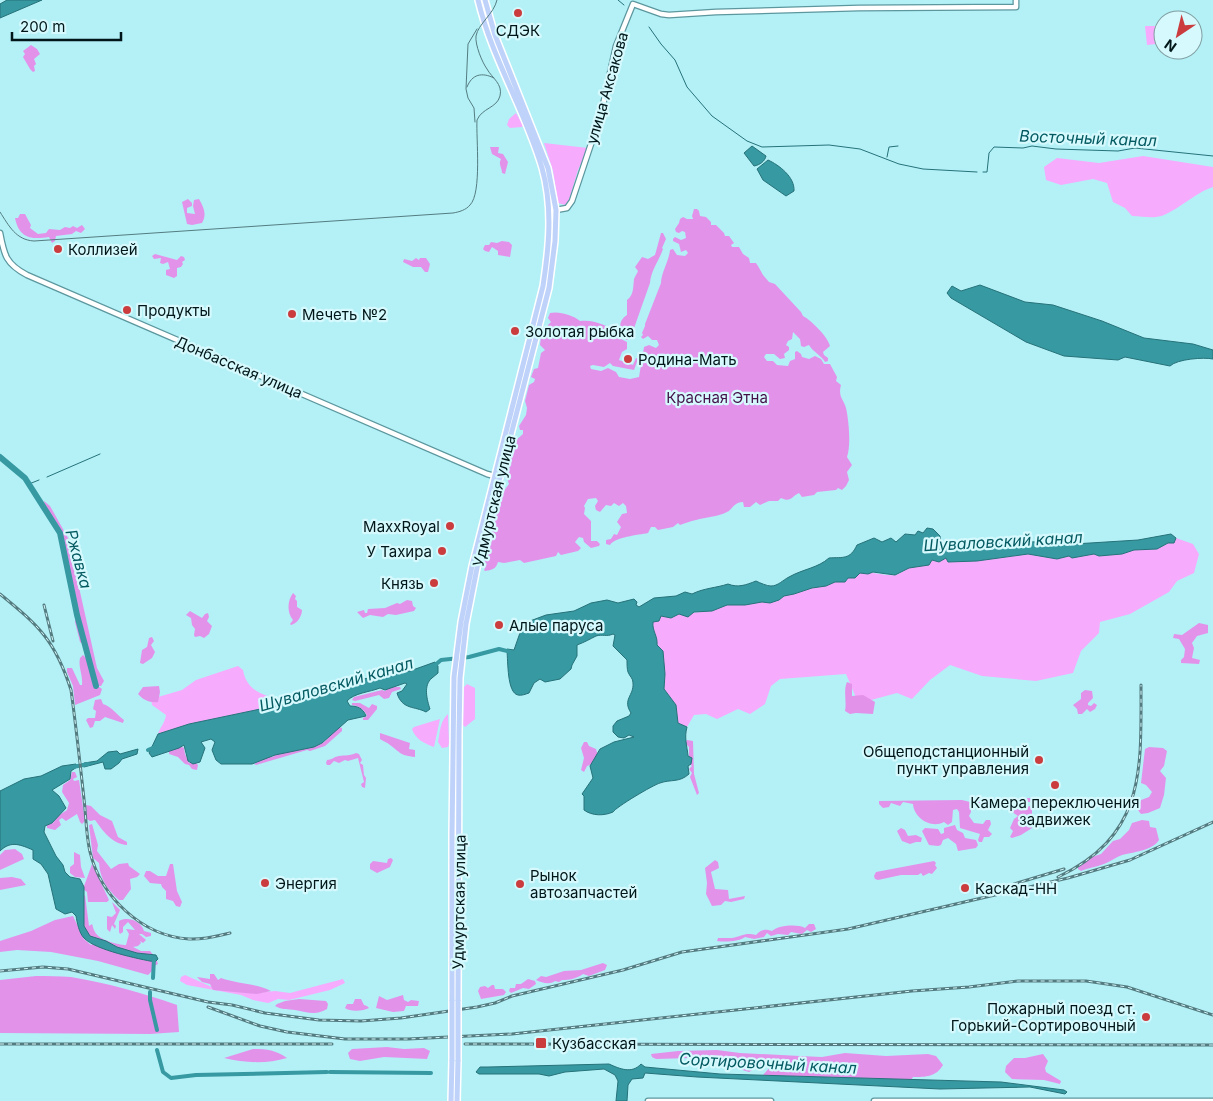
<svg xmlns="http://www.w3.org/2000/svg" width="1213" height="1101" font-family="Inter,sans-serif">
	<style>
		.green { fill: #f7abfd }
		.forest { fill: #e392ea }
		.water { fill: #3799a2; stroke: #267279 }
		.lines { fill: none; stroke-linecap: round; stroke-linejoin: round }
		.stream { stroke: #267279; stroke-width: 1 }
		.canal { stroke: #3799a2; stroke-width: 4 }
		.river { stroke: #3799a2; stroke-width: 6 }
		.tertiary-casing { stroke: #5c979e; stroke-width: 7 }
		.primary-casing { stroke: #fff; stroke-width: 8 }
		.tertiary { stroke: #fff; stroke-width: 4.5 }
		.primary { stroke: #bfd3fa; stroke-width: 5 }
		.tram { stroke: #547c80; stroke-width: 1 }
		.rail-casing { stroke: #547c80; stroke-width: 3 }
		.rail { stroke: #d5f9fd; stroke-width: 1; stroke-dasharray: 4; stroke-linecap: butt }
		.primary-bridge-casing { stroke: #fff; stroke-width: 8; stroke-linecap: butt }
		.primary-bridge { stroke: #bfd3fa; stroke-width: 5 }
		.poi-dot { fill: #cb3c3e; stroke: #d5f9fd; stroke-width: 2 }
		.labels { text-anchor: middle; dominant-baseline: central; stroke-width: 4.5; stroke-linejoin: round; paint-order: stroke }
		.poi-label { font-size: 15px; fill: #001618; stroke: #d5f9fd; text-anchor: start }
		.street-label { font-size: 15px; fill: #001618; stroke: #d5f9fd }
		.park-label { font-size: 15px; fill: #431148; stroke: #d5f9fd }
		.water-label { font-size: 16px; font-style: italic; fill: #045a61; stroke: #d5f9fd }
	</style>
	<rect width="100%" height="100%" fill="#b3f1f7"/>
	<path class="green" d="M1145 26H1155L1156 44 1147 45Z
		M516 113 523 125 522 127 510 128 507 125 509 119Z
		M544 143 588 148 578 170 569 200 565 205 558 203 553 171Z
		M1143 156 1213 167V187C1195 192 1172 216 1156 217 1149 218 1140 216 1132 216L1125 208 1113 202 1107 183 1093 179 1061 185 1046 180 1044 167 1057 158 1099 163Z
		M1176 538 1193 544 1199 554 1194 573 1177 581 1169 592 1130 614 1100 622 1099 633 1081 651 1073 673 1036 681 982 676 950 665 930 680 912 699 897 693 871 700H857L846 674 780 679 771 686 765 704 750 714 738 709 717 719 706 714 694 715 687 727 678 723 676 705 664 689 665 674 653 628V622L661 615 671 618 679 614 712 611 727 605H745L762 602 770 603 779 600 784 596 794 594 812 588 826 586 835 582H845C856 564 879 577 895 575 900 575 904 569 909 568 915 566 923 566 929 565L932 560 946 558 949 562 977 561 1028 554 1057 559 1069 556 1073 558 1094 554 1099 556 1122 554 1134 550 1157 549 1168 543H1173Z
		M238 666 243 670C247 692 264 695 283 700L270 707 189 724 158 734C160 727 165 723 166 715L152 705 151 699 182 690 196 680Z
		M467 684 475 688V719L465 727 463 725 464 687Z
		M448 714 449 743 448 747 442 748 438 742C440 732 440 721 448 714Z
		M440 719 434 747C425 744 415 739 412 729L414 727Z
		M185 975 214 988 256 993 275 991 290 993 343 979 345 983 330 990 289 1000 278 999 268 1003 253 1000 241 995 187 985 180 981 181 977Z"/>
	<path class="forest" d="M31 45 37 49 40 54 34 59 36 64 34 66 35 71 33 72 30 69 23 57 25 54 23 51Z
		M490 147H499L498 153 503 154 508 162 505 174 502 173C502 167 498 165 501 159L492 154Z
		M188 199 192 203V206L187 208V213L195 214 193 206 194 200 199 199C204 208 207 214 202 223L192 225 187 224 182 202Z
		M694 209H697L699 211 700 216 706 217 711 222V225H716L724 233 725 236H729L734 243 731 245 732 247H739L743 254 749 258 750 263H756L758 266 763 275 769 282 775 284 801 312 803 316C811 320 828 337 830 346L823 352 824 355 828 358V361L825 362C821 355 813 352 809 345L804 347 801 346 800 339 793 332 792 339 788 341 786 345 789 347V350L784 354 785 358 780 359 774 354H766L764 357 767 361H773L777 365 788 366 790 361 795 359V352L797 351 801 354 802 357 809 359 815 356 821 359 824 364H830L837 377 836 381 841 385C838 397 843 398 846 408 849 421 851 446 847 457L852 465 847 472 849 480 846 486 842 490 838 488 836 490 817 492 814 495 802 497 799 493C792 496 791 503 781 498L778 501H769L760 505 756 502 750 507H744L743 502C734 502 733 509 727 512 717 517 706 517 696 520 690 521 686 523 680 525L678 523 673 527 658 530 655 527H651L648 533C638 535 615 537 610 545L606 544V540L611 539 614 534 617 535 621 527 617 522 622 514 627 513 626 506 623 503 619 506 614 503 611 506 606 505 600 512 596 510 595 506 598 501 596 498 588 499 584 506 585 508 584 514 591 521V541H597L600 544 599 546 591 548 584 542 583 538 579 537 575 542 581 548 578 551 561 555 558 552 556 556 524 563 520 560 504 563 498 562C496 569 492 570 485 571L484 570 487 564 484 562 485 559 482 556 489 540V532L492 527C492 521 494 520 496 515 498 508 497 500 499 493L503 492 509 484 506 475 511 464 510 458 515 441 523 434V430H520L519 426 526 415 527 408 525 401 529 385 534 382 535 379 531 377 534 369 538 368 541 353 545 350 540 345 541 336 547 333 548 325 551 322 548 318 550 313C559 311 573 315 580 321 594 319 607 326 619 332L621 339 627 342V349L622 352 619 360 633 365 636 358 638 359 634 370 613 366 610 363 604 367 593 365 590 366 591 369 601 371 608 368 616 372 619 377 630 379 639 377 644 347 649 345 656 348 659 345 657 340H652L648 336 643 339 641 337 643 335 642 333 645 326V324L661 283C661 273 669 261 670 250L673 249 677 255 685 256 688 253 686 250 681 252 679 244 673 241V239L675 237 681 240 686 238 685 232 682 231 679 233 676 232 675 229 679 223 680 219 683 217 687 219H693L692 216Z
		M20 214H25L31 225 30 228 38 234 46 233 49 229 60 230 65 227 70 228 73 226 77 228 82 225 85 229 81 233 76 231 72 234 56 236 55 241 52 243 49 237C31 240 19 238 15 218H18Z
		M661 233H663L666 239 662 248 663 249C659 261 651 270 650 283L633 331 629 338 627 340 622 337C620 327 618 321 627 315V300C634 295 633 287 634 279 635 276 637 274 638 271L635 267 642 257 648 259 655 255Z
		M502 241 509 242 512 245 510 257 498 255V251L492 247 489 252 485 251 483 249 485 245H489L491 242 497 243Z
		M155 254 177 260 181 256 184 257 185 260 182 262 183 264 181 267 177 268V276L174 278 166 275V270L170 269 168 262 163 264 160 263 161 258 154 259 152 256Z
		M416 258 419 260 420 258H426L430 264 428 272H425L421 267H413L403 262 404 259 412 261Z
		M44 501 50 506 68 538 97 668 104 681 101 686H98L102 689 100 695 75 705 73 686 67 672V668H72L80 685H82C83 674 78 668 80 658L83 655 87 659 93 684 97 686 94 683 85 646 80 642 75 622 77 611 66 562 62 534 45 508Z
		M293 593 296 596 295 599 297 601V607L302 610C302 616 297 624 291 625L290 624 293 620C287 613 287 601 293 593Z
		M407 600 412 601 413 606 416 608 414 611 396 615 388 614 383 617 370 615 363 618 357 612 364 610 365 613H367L368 609 385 608 397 603 400 604Z
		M190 611 202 618 205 614 208 613 209 617 207 621 212 626 209 634 204 638 200 636 195 637 194 635 195 629 192 625 191 618 186 615Z
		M1199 623 1208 625V633L1197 636 1192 643 1194 648 1192 658 1200 660 1199 664 1181 663V660L1184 657 1185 649 1179 639 1173 638 1174 634 1182 635Z
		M152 637 154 641 151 645 155 652 152 658 143 664 140 663 142 650 147 647 149 638Z
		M847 682 852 684V696L863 695 875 702 873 714 856 713 850 714 845 711C847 701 843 691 847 682Z
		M159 686 160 692 158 702C150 703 143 700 138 694L143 687Z
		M394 687H400L401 689 392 692 389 698 384 699 379 695 355 701 352 700 354 697 382 690 385 691 388 688Z
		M1085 690 1092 691 1093 698 1088 703V705L1091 706 1094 703 1097 705 1095 709 1090 712 1087 709 1082 714H1078L1077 709 1073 705 1081 699V693Z
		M101 699 103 704C112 707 117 715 124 720L123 723 105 717 100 721H95L93 727 90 728 86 720 88 718H95L96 711 93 709 95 700Z
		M352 703H360L369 708 372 704 377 706V709L368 720H363V718L367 716C365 710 359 706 352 705Z
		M338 727 342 728V731L325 746 310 751 307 750 256 765 254 764 269 756 273 757 276 753C289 751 314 749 324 742 330 737 333 732 338 727Z
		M380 733 410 743 409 749 415 750V757C400 755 402 754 390 745 387 742 384 742 380 739Z
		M687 740 693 741 694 774 699 793 697 795 690 777 692 773 689 769 692 766 689 763V747L685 743Z
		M584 742H587L589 746 596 749 598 756 592 764 587 766 584 772 581 770 584 758 581 748Z
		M180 746 184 748 185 754 189 763H196L198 765 197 770 192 769 189 765 185 764 178 757 169 754V749Z
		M1149 747 1163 748 1167 751 1164 766 1160 771 1166 778 1164 795 1160 808 1148 813 1141 814 1137 809 1141 800 1149 797 1152 792 1146 785 1141 783 1145 749Z
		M356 753 359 754 362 760 360 763 363 765 364 775 366 778 365 788 362 787 361 784 364 782 358 758 348 761 345 760 339 763 334 761 330 765H327L326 763 327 760C332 760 333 757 339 756 345 755 350 756 356 753Z
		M72 772H75L77 777 73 779 74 781 79 780 85 821 82 824 80 822 77 814 66 821 62 818 59 820 61 825 55 830 47 828V825L53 823 58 816 67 810 69 803 62 792 63 785 70 780Z
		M1031 798V802L1003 801 1000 802 1002 806 1000 809 990 810 983 804 976 805 972 803 973 800 989 801 992 799Z
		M962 800 970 802 971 812 969 816 974 823 983 824 986 820H990L991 824 988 830 992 834 989 837H984L982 842H979L978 840 980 834 960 828 959 812 957 809 953 810 952 822 948 825 944 822C931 829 914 818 913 804L903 802 900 806 891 803 889 807 883 808 879 804V801Z
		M86 805 91 806 100 815 112 821 118 837 127 842V845C112 844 103 831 95 820L90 821 87 819Z
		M1029 806 1032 807V828L1021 835 1012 838 1010 837 1013 831 1010 828 1014 819 1018 816 1012 812 1013 809 1027 808Z
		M1142 820 1149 821 1150 827 1156 828 1159 840C1152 851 1133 852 1122 855 1116 857 1110 862 1104 864 1096 867 1088 868 1081 871L1078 869V867L1092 857 1101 854 1113 841 1120 839 1129 830 1132 823Z
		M92 824 98 845 97 851 111 869 119 864 128 863 129 866 140 874 137 877 130 879 131 889 123 900H119C107 889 100 879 99 863L93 858 89 825Z
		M955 825 957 830 963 833 965 838 976 840 978 845 976 848 958 851 956 844 948 838 943 840 941 845 938 846 929 845 922 831 925 828 938 829 941 834 944 833V828Z
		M901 828 905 830 908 836 916 835 922 838 921 842H916L910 844 902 841 897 831Z
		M15 849 22 854 24 859 0 870V855L5 850Z
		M74 852 80 855 81 867 85 878 75 877 70 873V867L74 864Z
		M391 858 393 860 390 867 377 873 370 869V864L373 861 387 863 388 859Z
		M715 860 718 862 719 868 711 872 715 889 728 890 729 899 745 896 744 899 731 902 725 901 721 905 712 906 706 894 707 883 705 868Z
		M934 861 936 863 935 865 937 868 932 874 929 873 923 876 921 873 918 875H901L878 880 875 879 874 876 876 872Z
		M92 864 109 900 107 902H88L87 892 83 889Z
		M170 864H173L177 891 182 902 180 907 176 906 173 901 166 899V891L162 887 161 884 150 883 144 876 146 871H150L158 876H166Z
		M12 877 21 879 26 885 0 890V878Z
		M85 895 89 926 92 924C93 926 93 929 95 932 99 940 118 945 126 945L129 934 126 929 135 930 128 922 123 927V932L120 934 119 932V921C128 916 141 921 144 931L151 933V936L146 937 142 934H139L146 940 143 943 140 941 141 943 138 946 133 947 141 951H150L156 958 158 964 154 966V969L148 975 98 961 51 952 17 950 0 952V941L31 931 55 920 73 916 84 939 91 945 94 943 85 933 81 900Z
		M112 902 120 910 114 924 116 926 115 929 112 925 110 932 107 929V916L112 917 116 913Z
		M809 924H814L816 929 811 932 807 930 802 934 791 932 788 935 778 934 771 936 767 933 764 937 754 939 745 937C738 942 725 942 717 941L718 938C723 938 727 938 732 938 742 936 745 932 756 935 761 929 765 929 772 931 779 925 798 924 805 928Z
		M603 963 607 965 605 970 589 976 583 974C576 979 569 980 562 980L559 982 555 981C550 985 542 983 536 980L541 976 546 977 564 971 581 970Z
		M210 974H214L218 980 221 978C238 984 255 983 271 991L257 994 213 990 210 984 202 982 197 977 210 979Z
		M36 976C48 976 60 976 71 977 107 983 143 993 177 1005L179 1032 150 1034 0 1033V980Z
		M528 979 535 981 536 984 529 989 523 988 511 993 509 991 510 988H515L516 984H521Z
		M492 985H494L495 989H503L506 992 504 995 481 999 478 991 480 987 485 986 488 988Z
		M403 995 404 1000 408 1002 411 1000 419 1001 418 1006H406L404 1011 393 1012 376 1008 379 996 387 1000Z
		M299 999 326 1001 328 1004 327 1009C316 1016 307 1012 295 1010 288 1009 282 1010 275 1006L277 1004 285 1001Z
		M355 999H361L364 1005 367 1006 369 1008C364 1011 350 1012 345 1008L347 1004H353Z
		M387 1047 404 1049 424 1048 430 1051 427 1059 384 1057 360 1061 350 1059 348 1053 352 1049Z
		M253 1049C267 1049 275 1050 287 1058 267 1064 245 1063 224 1058Z
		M717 1050 740 1053 800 1056 822 1057 845 1053 886 1056 928 1054 936 1056 943 1065C936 1077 926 1077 913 1077L911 1080 763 1075 772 1065 771 1062H766L749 1072 723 1064 690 1058 656 1059 652 1057 651 1054 678 1051Z
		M1043 1054 1048 1061 1045 1068 1046 1072 1061 1081 1060 1084 1044 1080 1012 1079 1005 1072 1006 1066 1014 1058H1025Z"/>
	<path class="water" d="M7 0H42L0 18V4Z
		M752 146 766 156C765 161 760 165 754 166L744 153Z
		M768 160C779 165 795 177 794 191L786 196 763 180 757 169Z
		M980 285 1025 302 1053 305 1102 321 1144 338 1193 344 1213 350V359C1204 357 1177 359 1170 366L1125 357 1118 360 1064 356 1026 342 951 298 947 293 952 286 961 291Z
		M927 528 933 529 940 536 941 542 945 544 948 550H968L973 547 1019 541 1052 543 1058 545 1138 540 1171 534 1176 538 1174 543H1168L1157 549 1134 550 1122 554 1099 556 1094 554 1072 558 1069 556 1057 559 1028 554 977 561 948 562 946 558 939 562 932 560 929 565 909 568 895 575 873 572 868 574 860 573 855 578H848L845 582H835L826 586 812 588 794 594 784 596 779 600 770 603 762 602 745 605H727L712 611 694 612 688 617 679 614 671 618 661 616 659 621 653 622C652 631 658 636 657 645L663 651 665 674 664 689 676 705 678 723 687 727C684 738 687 745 688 756L692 758 691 764 688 766 689 774C679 783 671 779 660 783 653 785 616 807 613 812 604 816 592 816 584 810V796L582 794 593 778 590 766 600 749 614 742 634 737 629 735 624 738 618 737 613 732V726L617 721 629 716 631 713C622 699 634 696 633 683 633 678 630 677 628 672 627 669 627 664 627 660L613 646 615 635 613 634C607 637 602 634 596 636 590 639 585 642 577 645V656L572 665 571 669 560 679 545 682 540 679 534 683 529 693C526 694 521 696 518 695 507 693 508 661 507 651V649L514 650 522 627 530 621 546 615 574 611 591 603 607 600 618 603 634 599 637 602 636 605 639 607 654 598 676 596 685 592 692 594C704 588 716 588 728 584 738 588 746 585 756 581 760 583 767 586 771 586 778 586 783 580 789 577 803 569 818 568 829 558 843 557 850 560 857 545L874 538 882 542 891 538 896 542 905 534 915 535 918 531 923 533Z
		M435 662 438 666V673C436 675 434 676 432 678 423 685 427 700 430 709L426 712C415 706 402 710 397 693L402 691 407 684 405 683 385 690 380 688C370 692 354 693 347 701L350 706C357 706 363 708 366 716L348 720 322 743 314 747 275 755 252 764H221L216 760 212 750 215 742 211 739 201 742 205 748 200 762 193 764 188 761 184 745 179 748 152 757 149 753 158 734 189 724 270 707 283 700 317 691 354 681 397 672 410 671Z
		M138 749 137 754 122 759 119 763 111 769H105L103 762 84 767 82 766 84 763 97 761 108 752 117 751 120 754Z
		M76 764 77 767 71 771 70 779 52 790 59 796 66 808 52 823 45 826 44 832 56 856 63 865 65 872 70 877 80 879 84 887V926L90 936 106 941 117 947 137 953 156 955 158 959 155 962C139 959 95 950 84 938 79 933 77 922 76 916L72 912 65 914 56 909 48 874 41 864 33 859V850C21 845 11 840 0 851V791L24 779 41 776 62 766Z
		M609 1064C620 1069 632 1074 641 1064L645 1067 720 1074 1001 1082 1064 1090 1067 1092 1065 1094 1030 1087 940 1089 697 1077 645 1073 643 1078 632 1079 628 1085 627 1101H616L618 1081 615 1075 604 1069 565 1072 549 1076 539 1074H479L476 1072 480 1067H488Z"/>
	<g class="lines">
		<path class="stream" d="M618 0 624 5
			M649 27 661 44 675 60 687 87 712 116 747 141 762 147 829 145 860 149 899 164 923 169 977 172
			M887 157 889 147 898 146
			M983 172H987L989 153 994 147 1023 148 1032 146 1056 149 1118 151 1135 148 1213 156
			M47 477 100 454
			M29 484 39 480"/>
		<path class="canal" d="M434 666 441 660 469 657 499 649 511 652
			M148 750 155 747
			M73 767 88 764
			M153 978 154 958
			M150 992V1000L157 1030
			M157 1050 163 1072 171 1078 196 1075 327 1072
			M330 1072 431 1073"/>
		<path class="river" d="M0 457 25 478 60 533 77 615 96 686"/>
		<defs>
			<path id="tertiary" d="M556 210 567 208 572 201 601 114 616 46 633 4 661 14 669 15 716 12 859 8 1016 7V0
				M0 233C4 255 6 264 27 275L487 474 498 477
				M648 1101H771
				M874 1101H1213"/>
			<path id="primary" d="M452 1001V835L454 677 461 622 472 566 543 286C549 247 553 207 542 168 525 110 492 59 478 0
				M458 1001 459 734 460 678 466 624 479 558 549 288 555 241 556 210 548 168 495 35 485 0
				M451 1101 452 1060
				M457 1101 458 1060"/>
		</defs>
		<use href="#tertiary" class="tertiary-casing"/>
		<use href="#primary" class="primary-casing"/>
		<use href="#tertiary" class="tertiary"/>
		<use href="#primary" class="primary"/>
		<path class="tram" d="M467 87C472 74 482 72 494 78
			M475 122 474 108 468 98 466 89 468 44 477 29
			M0 212C9 226 16 240 34 241L453 213C459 212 466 210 470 205 482 193 476 138 477 120 482 108 497 108 500 96 503 84 492 78 487 69 482 62 475 45 476 36 478 24 494 14 497 0"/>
		<defs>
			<path id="rail" d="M0 594C39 626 55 640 71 690 76 726 80 763 84 799 86 816 86 835 90 852 101 897 142 936 189 939 203 940 217 936 230 933
				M44 605 53 641
				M1058 877C1146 835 1141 770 1141 685
				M1014 884 1064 869
				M0 971 43 967 68 969 208 1002 232 1005 265 1013 319 1020 361 1021 401 1018 477 1007 495 1003 512 996 623 970 682 952 848 929 1068 878 1130 860 1213 822
				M208 1007 260 1026 287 1032 345 1039H408L512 1034 912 991 969 987 1018 981H1086L1127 987 1213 1015
				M0 1044H332
				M465 1044 1213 1045"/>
		</defs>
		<use href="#rail" class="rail-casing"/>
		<use href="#rail" class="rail"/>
		<defs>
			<path id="primary-bridge" d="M452 1060V1001
				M458 1060V1001"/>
		</defs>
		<use href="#primary-bridge" class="primary-bridge-casing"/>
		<use href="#primary-bridge" class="primary-bridge"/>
	</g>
	<g class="poi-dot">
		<circle cx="518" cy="13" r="5"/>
		<circle cx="58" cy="249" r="5"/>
		<circle cx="127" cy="310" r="5"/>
		<circle cx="292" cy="314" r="5"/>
		<circle cx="515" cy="331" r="5"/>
		<circle cx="628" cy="359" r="5"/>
		<circle cx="450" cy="526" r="5"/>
		<circle cx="442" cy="551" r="5"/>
		<circle cx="434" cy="583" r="5"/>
		<circle cx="499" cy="625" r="5"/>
		<circle cx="1039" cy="760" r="5"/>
		<circle cx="1055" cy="785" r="5"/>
		<circle cx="265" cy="883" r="5"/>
		<circle cx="520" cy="884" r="5"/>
		<circle cx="965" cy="888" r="5"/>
		<circle cx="1146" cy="1017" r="5"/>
		<rect x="535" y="1037" width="12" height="12" rx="2.5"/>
	</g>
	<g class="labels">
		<g class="poi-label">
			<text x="518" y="30" text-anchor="middle">СДЭК</text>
			<text x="68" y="249">Коллизей</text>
			<text x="137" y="310">Продукты</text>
			<text x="302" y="314">Мечеть №2</text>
			<text x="525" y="331">Золотая рыбка</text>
			<text x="638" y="359">Родина-Мать</text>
			<text x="440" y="526" text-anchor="end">MaxxRoyal</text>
			<text x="432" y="551" text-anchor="end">У Тахира</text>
			<text x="424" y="583" text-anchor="end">Князь</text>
			<text x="509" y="625">Алые паруса</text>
			<text x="1029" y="751" text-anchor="end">Общеподстанционный<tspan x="1029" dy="17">пункт управления</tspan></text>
			<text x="1055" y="802" text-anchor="middle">Камера переключения<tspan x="1055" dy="17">задвижек</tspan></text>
			<text x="530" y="875">Рынок<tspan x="530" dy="17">автозапчастей</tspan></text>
			<text x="275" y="883">Энергия</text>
			<text x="975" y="888">Каскад-НН</text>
			<text x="1136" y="1008" text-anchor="end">Пожарный поезд ст.<tspan x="1136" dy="17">Горький-Сортировочный</tspan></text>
			<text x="552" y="1043">Кузбасская</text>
		</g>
		<g class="street-label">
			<text transform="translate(607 88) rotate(-74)">улица Аксакова</text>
			<text transform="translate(239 367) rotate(23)">Донбасская улица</text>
			<text transform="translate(494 501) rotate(-76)">Удмуртская улица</text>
			<text transform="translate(459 902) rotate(-89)">Удмуртская улица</text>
		</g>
		<g class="park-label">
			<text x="717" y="397">Красная Этна</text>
		</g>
		<g class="water-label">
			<text transform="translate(1088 138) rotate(2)">Восточный канал</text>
			<text transform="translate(1003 541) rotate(-3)">Шуваловский канал</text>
			<text transform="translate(79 559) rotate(75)">Ржавка</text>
			<text transform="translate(336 684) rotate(-16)">Шуваловский канал</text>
			<text transform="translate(768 1063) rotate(3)">Сортировочный канал</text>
		</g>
	</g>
	<g transform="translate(1178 35) rotate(215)"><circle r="24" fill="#d5f9fd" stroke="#809ea1"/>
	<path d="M0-4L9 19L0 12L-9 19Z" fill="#cb3c3e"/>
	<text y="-8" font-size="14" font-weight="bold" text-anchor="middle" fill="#001618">N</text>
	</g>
	<path d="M12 32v8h109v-8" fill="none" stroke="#001618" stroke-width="2.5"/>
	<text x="20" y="32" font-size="15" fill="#001618" stroke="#d5f9fd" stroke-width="4" paint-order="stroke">200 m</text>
</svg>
